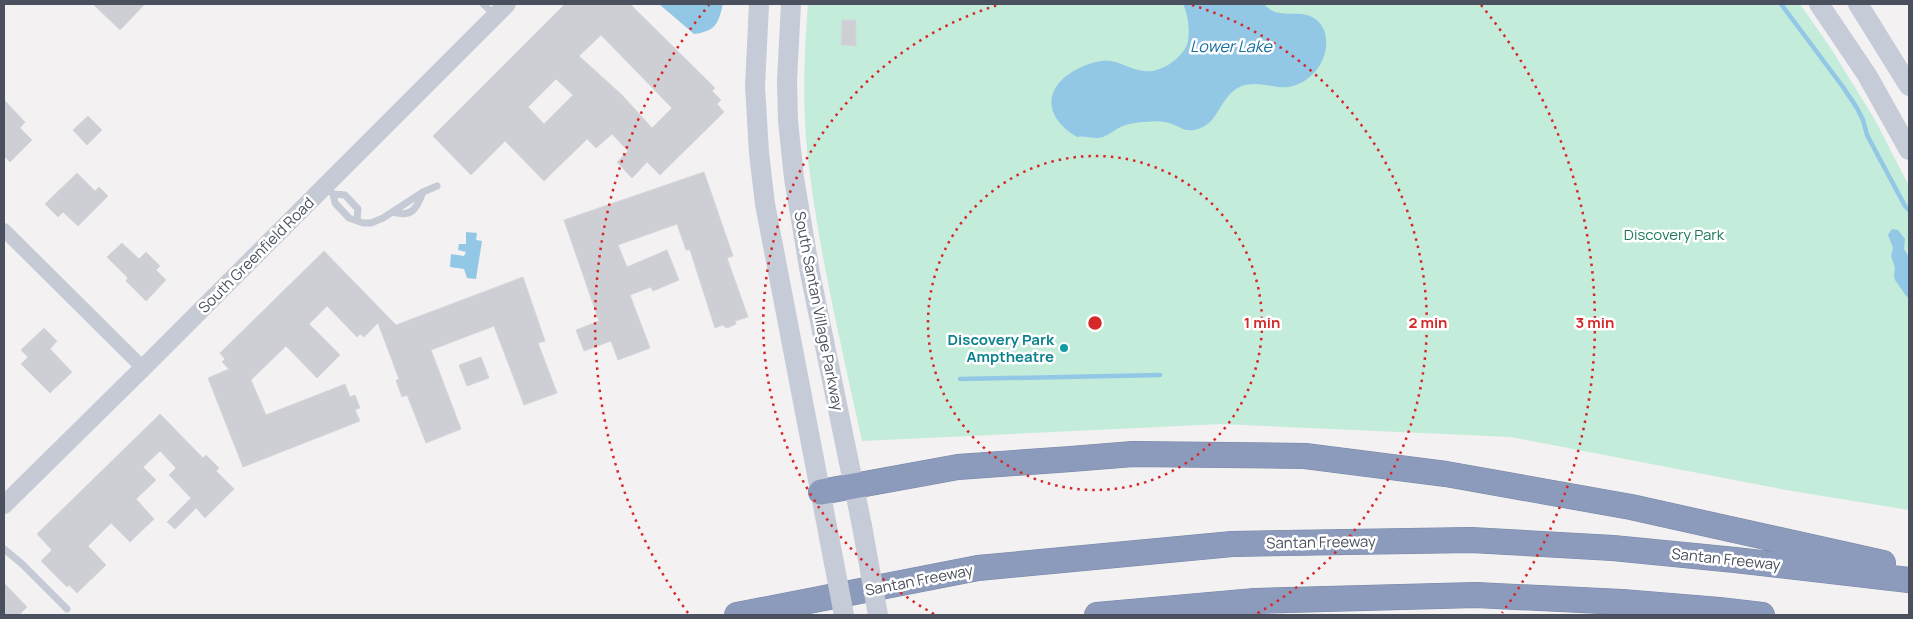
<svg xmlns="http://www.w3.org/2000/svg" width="1913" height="619" font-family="Manrope,sans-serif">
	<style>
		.green { fill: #c3ecda }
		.water { fill: #93c7e6 }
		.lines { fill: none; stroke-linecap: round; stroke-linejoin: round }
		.stream { stroke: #93c7e6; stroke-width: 4.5 }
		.building { fill: #cecfd4; stroke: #d5d6db; fill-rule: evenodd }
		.motorway-casing { stroke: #7786a7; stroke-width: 26 }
		.service { stroke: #c5cad4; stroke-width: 7 }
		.minor { stroke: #c5cad4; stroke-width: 14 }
		.tertiary { stroke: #c5cad4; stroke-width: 18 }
		.secondary { stroke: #c5cbd7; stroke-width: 20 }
		.motorway { stroke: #8c9bbb; stroke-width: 25 }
		.secondary-bridge { stroke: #c5cbd7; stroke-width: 20 }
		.ring { fill: none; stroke: #d62828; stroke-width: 2.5; stroke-dasharray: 2.5 5 }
		.culture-dot { fill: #0f9aa8; stroke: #fff; stroke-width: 2 }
		.labels { text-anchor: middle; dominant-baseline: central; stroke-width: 5; stroke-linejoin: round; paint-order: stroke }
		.park-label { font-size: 15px; fill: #1f7a5b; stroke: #fff }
		.street-label { font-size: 15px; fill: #4a505d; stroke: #fff }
		.culture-label { font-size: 15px; font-weight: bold; fill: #0d838f; stroke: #fff; text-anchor: end }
		.water-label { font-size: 16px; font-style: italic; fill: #176ea2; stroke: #fff }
		.centre { fill: #d62828; stroke: #fff; stroke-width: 2.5 }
		.ring-label { font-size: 15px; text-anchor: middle; font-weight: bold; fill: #d62828; stroke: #fff; stroke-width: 5; stroke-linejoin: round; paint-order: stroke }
	</style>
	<rect width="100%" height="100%" fill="#f3f1f1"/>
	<path class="green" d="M808 4H1800L1830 47 1875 120 1909 186V510L1786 490 1511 437 1222 424 862 441C842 348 819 254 808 159 802 107 804 55 808 4Z"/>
	<path class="water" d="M659 4H723C718 24 716 31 694 34Z
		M1183 4H1264C1281 25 1310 0 1324 30 1333 55 1314 83 1288 87 1273 89 1253 78 1236 89 1218 101 1218 126 1194 130 1184 132 1177 125 1169 123 1162 121 1153 121 1146 122 1136 122 1125 124 1117 129 1112 132 1108 135 1103 137 1093 140 1086 135 1077 137 1031 109 1053 73 1096 62 1117 57 1125 69 1144 71 1160 74 1185 57 1188 41 1190 30 1188 14 1183 4Z
		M1892 229 1898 230 1905 239 1904 249 1909 257V296L1907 297 1895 280 1894 275 1895 268 1891 256 1893 248 1888 235Z
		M466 232 477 233 476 240 482 241 476 279 467 278 464 269 450 267 451 254 464 256 466 252 458 250 459 244H466Z"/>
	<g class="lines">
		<path class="stream" d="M1781 4 1843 87 1857 108 1863 120 1867 135 1905 206 1909 210
			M960 379 1160 375"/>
	</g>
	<path class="building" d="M93 4H145L120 30Z
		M565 4H630L715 88 712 91 721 100 717 104 724 112 660 175 647 162 632 178 617 162 628 151 612 134 596 148 587 139 544 181 505 141 471 175 433 136ZM601 35 672 108 652 128 622 95 579 56ZM556 79 573 95 544 124 528 107Z
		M842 20H856V46L841 45Z
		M4 100 25 122 20 128 32 140 10 162 4 156Z
		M88 116 102 130 87 145 73 130Z
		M704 172 733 256 727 258 748 317 735 321 736 324 727 328 722 325 715 328 690 250H686L677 224 618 245 627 267 667 250 679 280 653 291 651 287 630 295 650 348 618 360 611 341 584 351 576 330 599 321 564 220Z
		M77 173 95 191 99 187 108 196 78 226 63 212 58 217 45 204Z
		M122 243 139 259 146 252 160 266 156 270 166 280 146 301 126 281 128 278 107 257Z
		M324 251 396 325 523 277 545 341 538 343 557 393 524 405 494 326 431 350 461 429 426 443 407 395 402 397 396 380 399 379 378 323 364 337 360 334 357 337 327 306 309 324 340 355 317 378 286 346 251 380 266 415 345 384 350 397 355 395 360 408 355 410 360 421 243 467 208 378 229 369 222 362 225 359 220 353Z
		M44 328 57 341 50 349 72 372 50 393 21 364 28 357 21 350Z
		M481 357 489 378 467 386 459 365Z
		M160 414 203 458 206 455 219 468 216 471 234 489 205 518 196 508 175 529 167 522 191 498 169 475 176 468 160 451 143 467 156 480 136 499 154 519 130 542 111 523 88 546 106 565 77 593 69 585 67 587 41 561 52 550 37 534Z
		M4 583 27 607 19 615H4Z"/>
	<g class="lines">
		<defs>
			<path id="motorway" d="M821 492 958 467 1071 459 1133 454 1305 456 1446 474 1631 507 1883 563
				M737 615 978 568 1232 544 1471 540 1613 548 1735 560 1909 580
				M1097 615 1255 601 1476 595 1622 602 1719 610 1762 615"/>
		</defs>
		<use href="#motorway" class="motorway-casing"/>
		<path class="service" d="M483 4 495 15
			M325 186 333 194 335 203 349 218 363 223H371L383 218 423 192 437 186
			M333 194 345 195 358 209 357 220
			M393 212C412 218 417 208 423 192
			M4 549 21 563 67 609"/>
		<path class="minor" d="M4 230 143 368"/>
		<path class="tertiary" d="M4 505 143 368 507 4"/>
		<path class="secondary" d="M759 4 755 86 759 153 765 204 829 537
			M791 4 787 81 788 121 794 178 810 273 862 526
			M1819 4 1867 75 1909 150
			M1858 4 1909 86"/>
		<use href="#motorway" class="motorway"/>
		<path class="secondary-bridge" d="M862 526 878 615
			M829 537 844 615"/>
	</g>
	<g class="ring">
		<circle cx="1095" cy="323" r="167"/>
		<path d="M934 614A333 333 0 0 1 998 5M1192 5A333 333 0 0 1 1256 614"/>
		<path d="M688 613A500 500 0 0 1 709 5M1481 5A500 500 0 0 1 1502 613"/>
	</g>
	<circle class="culture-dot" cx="1064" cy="348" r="5"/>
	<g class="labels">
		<g class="park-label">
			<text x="1674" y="234">Discovery Park</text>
		</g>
		<g class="street-label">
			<text transform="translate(256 255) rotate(-45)">South Greenfield Road</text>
			<text transform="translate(819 311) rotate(79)">South Santan Village Parkway</text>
			<text transform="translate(1321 542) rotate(-1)">Santan Freeway</text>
			<text transform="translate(1726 559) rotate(6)">Santan Freeway</text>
			<text transform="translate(919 580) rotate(-11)">Santan Freeway</text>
		</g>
		<g class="culture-label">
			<text x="1054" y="339">Discovery Park<tspan x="1054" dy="17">Amptheatre</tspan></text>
		</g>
		<g class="water-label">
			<text x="1231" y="46">Lower Lake</text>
		</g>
	</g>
	<circle cx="1095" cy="323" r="8" class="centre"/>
	<g class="ring-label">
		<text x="1262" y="328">1 min</text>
		<text x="1428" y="328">2 min</text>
		<text x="1595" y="328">3 min</text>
	</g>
	<rect width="1913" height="619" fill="none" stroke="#4a505d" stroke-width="10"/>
</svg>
